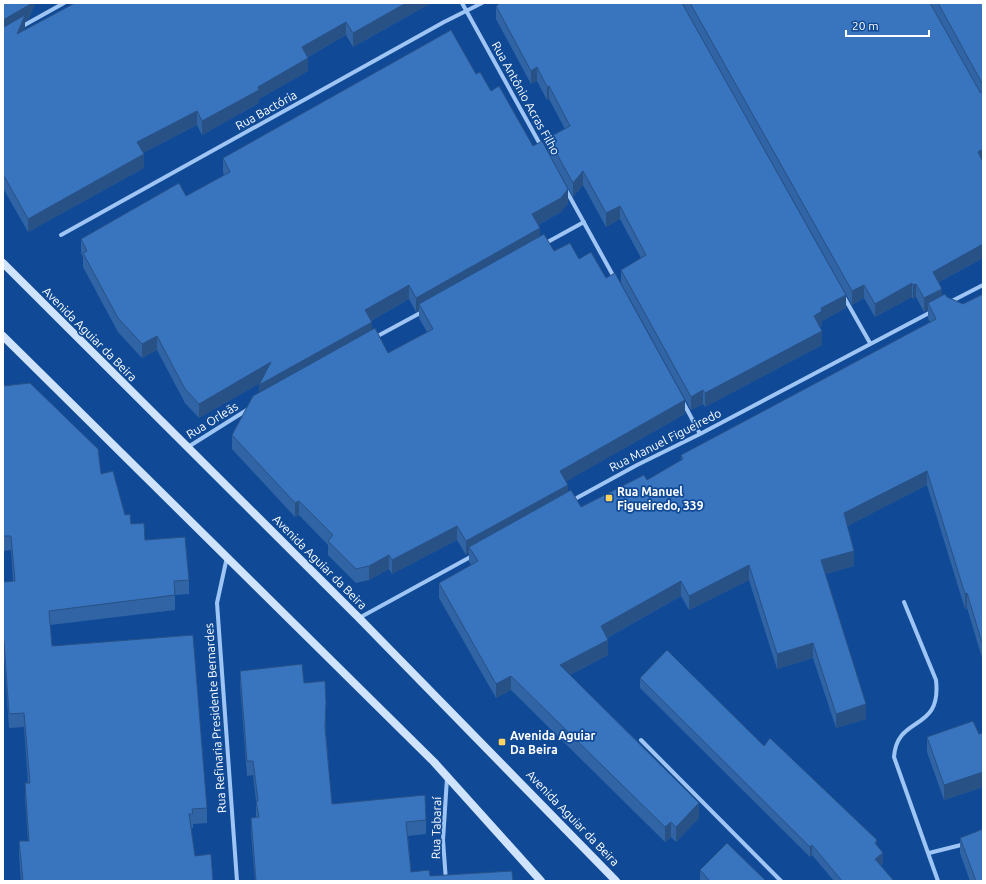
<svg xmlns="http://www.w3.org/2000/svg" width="986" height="884" font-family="Ubuntu,sans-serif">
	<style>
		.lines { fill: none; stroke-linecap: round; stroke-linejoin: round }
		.street { stroke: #9fc5f4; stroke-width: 4 }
		.secondary { stroke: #cfe3fd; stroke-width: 8 }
		.wall { fill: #3164a4; fill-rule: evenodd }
		.shaded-wall { fill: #285186 }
		.building { fill: #3974bf; stroke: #285186 }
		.poi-dot { fill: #ffd362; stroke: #104a96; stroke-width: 1.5 }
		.labels { text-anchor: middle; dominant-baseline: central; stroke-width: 3.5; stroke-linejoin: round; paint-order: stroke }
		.street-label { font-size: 12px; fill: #fff; stroke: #104a96 }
		.poi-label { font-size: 12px; font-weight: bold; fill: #fff; stroke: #104a96; text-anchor: start }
	</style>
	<rect width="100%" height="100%" fill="#104a96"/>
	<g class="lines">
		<path class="street" d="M462 3 541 146
			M21 27 64 3
			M566 190 615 279
			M61 235 444 22 482 3
			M544 244 584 222
			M844 297 870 343
			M950 302 983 285
			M374 338 422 312
			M683 402 700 434
			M188 447 250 408
			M573 500 637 465 700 434 931 312
			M227 557 217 603 237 881
			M904 602 936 680C942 733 897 714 894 757L938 881
			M359 618 474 555
			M641 740 781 881
			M929 853 965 844
			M446 881 443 840 447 778"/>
		<path class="secondary" d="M3 263 359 618 616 881
			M3 336 434 762 541 881"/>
	</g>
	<path class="wall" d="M3 3H35L29 19 25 21V29L24 31 75 3H431L353 47 346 35 308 57V71L259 99V103L202 135 197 125 143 153 144 168 28 232 3 188Z
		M498 3H682L846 308 822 321V325L820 327 822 345 705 407 703 404 691 410 621 283V270L641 258 620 219 606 227 583 185 573 197 548 152V138L565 129 549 99 547 100 537 81 531 84 496 19V6L499 4Z
		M682 3H930L957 52 930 3H983V258L939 282 942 296 947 297 963 304 983 294V661L967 608 965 609 927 485 847 526 854 566 825 574 866 719 836 728 813 658 777 669 749 580 689 610 681 596 607 638 608 655 570 675 699 818 676 842 671 837 665 842 511 690 496 698 439 598V583L471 565 469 561V553L466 555 457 540 392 574 389 569 369 580 356 583 328 555V545L299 515 295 517 232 449V435L259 393 260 383 199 418 185 403 157 350 142 358 118 332 83 267V257L81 253V239L186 196 224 175 223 172V158L476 74 491 91 533 146 568 203 561 212 538 225 540 236 554 251 579 259 685 414 566 481 568 492 581 507 647 480 681 460V455L930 322 928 318V310L924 312 916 297 913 299 912 297 875 317 864 298 852 305ZM409 299 416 312 419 310V318L427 332 388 353 372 330 371 321Z
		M3 386 101 474 125 515 131 524 145 540 189 580V594L175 595V610L50 625 52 646 207 808V823L193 824V828H191L195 856 213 881H21L19 856V841H28L25 798V783H28L24 727 9 728 4 655H3V582L13 581 11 550 3 551Z
		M240 671 304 683 326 717V733L332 804 426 820V834L408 836 411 872 430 876 513 881H255L251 833V818L256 817V801L253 775 247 776 240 685Z
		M640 678 764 746 877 846 883 863 880 866 894 881H834L812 855 810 857 640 688Z
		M983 733V787L944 800 927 752V737L979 734Z
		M960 838 983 881H970L960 853Z
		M700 870 766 881H700Z"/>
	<path class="shaded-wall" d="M30 3H35L29 19 25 21V29L17 48 3 34V20Z
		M406 3H431L353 47V33Z
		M346 22V35L302 60V47Z
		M308 58V71L259 99V103L202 135V121L258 87Z
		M537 67V81L531 84V71Z
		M549 86V99L547 100V87Z
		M197 111V125L137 156V142Z
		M983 149V163L978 152Z
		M144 154V168L28 232V219Z
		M583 171V185L573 197V183Z
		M568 189V203L561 212 532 228V214Z
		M620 206V219L606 227V213Z
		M540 228V242L419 304V310L416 312V298Z
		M983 244V258L933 285V272Z
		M912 283V297L875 317V304Z
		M916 284V297L913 299V285Z
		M409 285V299L365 324V310Z
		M864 285V298L852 305V291Z
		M942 289V303H928V310L924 312V298Z
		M846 295V308L822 321V325L814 330V316L821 308Z
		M372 322V336L259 399V385Z
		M822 331V345L705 407V393Z
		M157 336V350L142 358V344Z
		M271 362V377L199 418V404Z
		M703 390V404L691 410V397Z
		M685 400V414L560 485V471Z
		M927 471V485L844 528V513Z
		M568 485V499L469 547V553L466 555V541Z
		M299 501V515L295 517V503Z
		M457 526V540L392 574V560Z
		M854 551V566L821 575V560Z
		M389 555V569L369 580V566Z
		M749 565V580L689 610V596Z
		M681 581V596L601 641V626Z
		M967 593V608L965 609V594Z
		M608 640V655L560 680V665Z
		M813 643V658L777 669V654Z
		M511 676V690L496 698V684Z
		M326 702V717L325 743V728Z
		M866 704V719L836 728V714Z
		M983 772V787L944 800V785Z
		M699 803V818L676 842V827Z
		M671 822V837L665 842V827Z
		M877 840V850L875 843Z
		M812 845V855L810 857V847Z
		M883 853V863L875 870V859Z"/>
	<path class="building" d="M3 3H30L29 5 3 20Z
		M75 3H406L353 33 346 22 302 47 308 58 258 87 259 90 202 121 197 111 137 142 144 154 28 219 3 174V26L4 27 25 15 17 34Z
		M500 3H682L846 295 821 308 822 311 814 316 822 331 705 393 703 390 691 397 621 270 646 255 620 206 606 213 583 171 573 183 548 138 570 126 549 86 547 87 537 67 531 71 496 6Z
		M690 3H930L980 92 983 94V149L978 152 983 162V244L933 272 942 289 924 298 916 284 913 285 912 283 875 304 864 285 852 291Z
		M938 3H983V85Z
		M451 30 476 74 480 72 491 91 499 86 533 146 542 141 568 189 561 198 532 214 540 228 416 298 409 285 365 310 372 322 259 385 271 362 199 404 185 389 157 336 142 344 118 318 83 253 87 251 81 239 179 183 186 196 230 172 223 158Z
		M544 234 554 251 570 243 579 259 591 252 606 278 615 273 685 400 560 471 568 485 466 541 457 526 392 560 389 555 369 566 356 569 328 541 333 535 299 501 295 503 232 435 253 396 375 328 388 353 433 329 419 304Z
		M945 294 947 297 963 304 983 294V646L967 593 965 594 927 471 844 513 854 551 821 560 866 704 836 714 813 643 777 654 749 565 689 596 681 581 601 626 608 640 560 665 699 803 676 827 671 822 665 827 511 676 496 684 439 583 478 561 469 547 571 490 581 507 644 475 647 480 683 459 681 455 936 319 928 303Z
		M30 383 98 449 101 474 113 471 125 515 130 514 131 524 144 523 145 540 185 537 189 580 174 581 175 595 49 611 52 646 193 635 207 808 192 809 193 814H189L195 856 211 854 213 881H23L19 841H29L25 783H30L24 713 9 714 4 641H3V582L15 581 11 536H3V386Z
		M667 650 764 746 770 738 877 840 875 843 883 853 875 859 894 881H842L812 845 810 847 640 678Z
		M302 664 304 683 325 681 326 702 325 728 332 804 425 795 426 820 406 822 411 872 429 870 430 876 512 871 513 881H256L251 818 259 817 256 801H258L253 761H247L240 671Z
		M973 721 979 734 983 733V772L944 785 927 737Z
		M983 829V881H976L960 838Z
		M727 843 766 881H710L700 870Z"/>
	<g class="poi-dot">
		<rect x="605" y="494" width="8" height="8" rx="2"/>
		<rect x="498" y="738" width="8" height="8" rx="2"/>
	</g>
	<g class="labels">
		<g class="street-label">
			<text transform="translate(526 98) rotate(61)">Rua Antônio Acras Filho</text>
			<text transform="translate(266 110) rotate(-29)">Rua Bactória</text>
			<text transform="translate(90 334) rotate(45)">Avenida Aguiar da Beira</text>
			<text transform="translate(212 420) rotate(-32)">Rua Orleãs</text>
			<text transform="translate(665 440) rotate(-27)">Rua Manuel Figueiredo</text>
			<text transform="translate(320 562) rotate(45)">Avenida Aguiar da Beira</text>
			<text transform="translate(215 718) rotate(-94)">Rua Refinaria Presidente Bernardes</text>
			<text transform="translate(573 818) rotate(46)">Avenida Aguiar da Beira</text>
			<text transform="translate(436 828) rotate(-89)">Rua Tabaraí</text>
		</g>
		<g class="poi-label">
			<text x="617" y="491">Rua Manuel<tspan x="617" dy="14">Figueiredo, 339</tspan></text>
			<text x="510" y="735">Avenida Aguiar<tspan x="510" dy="14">Da Beira</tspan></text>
		</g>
	</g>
	<rect width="986" height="884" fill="none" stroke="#ffffff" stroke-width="8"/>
	<path d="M846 30v6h83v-6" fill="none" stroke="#ffffff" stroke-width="2"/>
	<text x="852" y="30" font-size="12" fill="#ffffff" stroke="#104a96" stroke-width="3" paint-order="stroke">20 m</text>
</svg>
